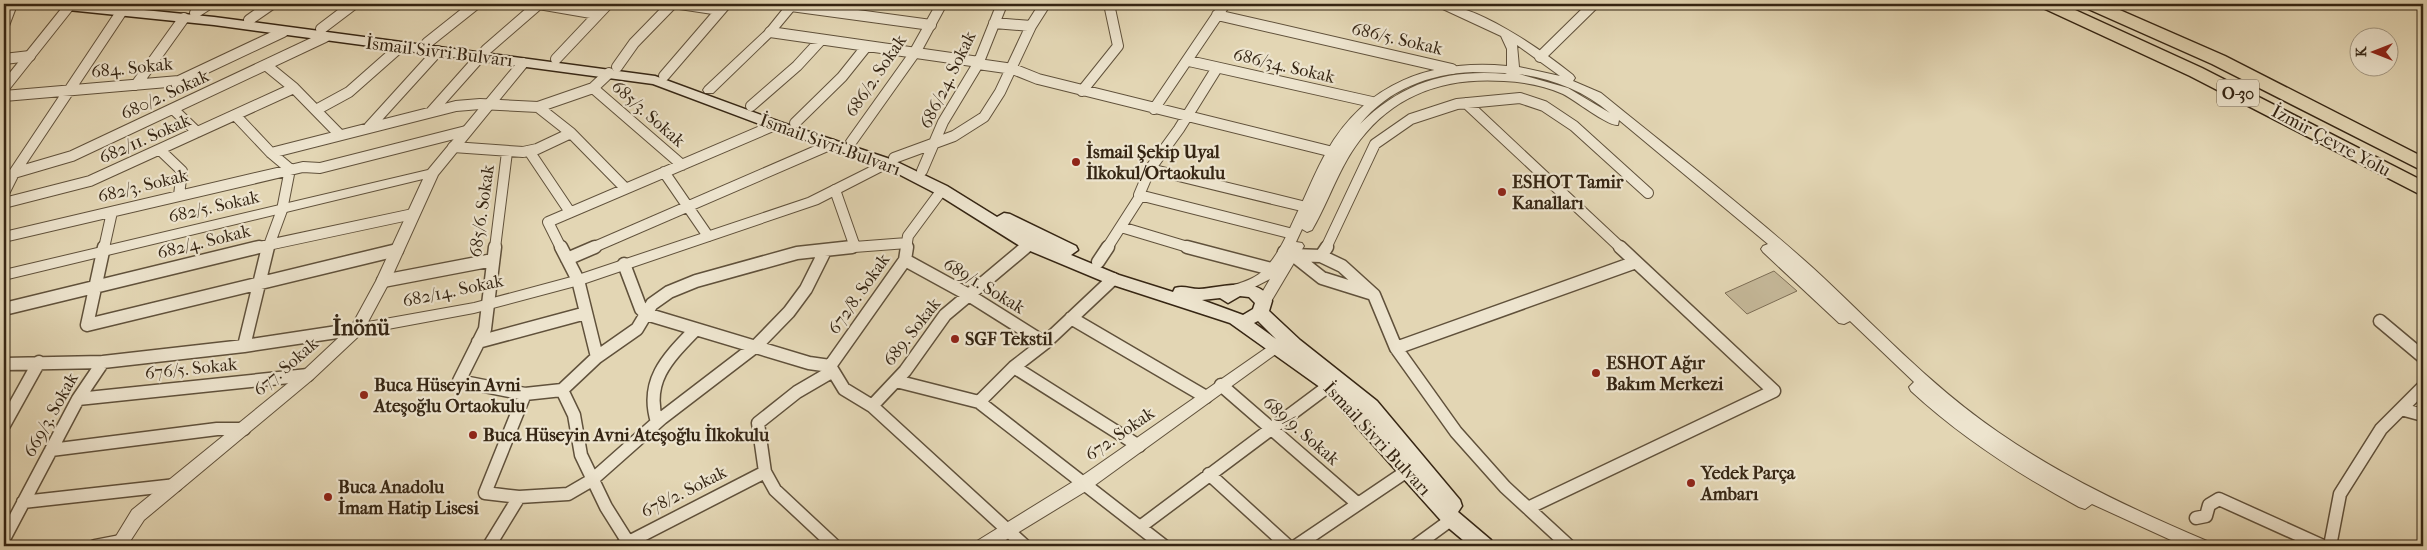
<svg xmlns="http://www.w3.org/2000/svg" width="2427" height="550" font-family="'IM FELL French Canon',serif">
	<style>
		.green { fill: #c5b899; stroke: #7d6e56 }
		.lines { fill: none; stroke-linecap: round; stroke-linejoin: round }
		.minor-far1-casing { stroke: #60513b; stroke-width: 12 }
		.minor-casing { stroke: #60513b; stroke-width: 15 }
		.tertiary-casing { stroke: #60513b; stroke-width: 2 }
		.secondary-casing { stroke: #352513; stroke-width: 3 }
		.motorway-casing { stroke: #352513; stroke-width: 3 }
		.minor-far1 { stroke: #ede4ce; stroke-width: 10 }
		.minor { stroke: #ede4ce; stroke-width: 12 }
		.tertiary { fill: #ede4ce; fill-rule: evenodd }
		.secondary { fill: #ede4ce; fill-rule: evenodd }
		.motorway { fill: #e3d6b4; fill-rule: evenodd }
		.poi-dot { fill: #8f2418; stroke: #ede4ce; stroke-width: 2 }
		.labels { text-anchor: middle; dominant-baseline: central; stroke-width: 4.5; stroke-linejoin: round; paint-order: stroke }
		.shield { fill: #ede4ce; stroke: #6c5e4b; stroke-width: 1 }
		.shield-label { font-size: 16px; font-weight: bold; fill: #352513 }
		.street-label { font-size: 18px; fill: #352513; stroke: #ede4ce }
		.poi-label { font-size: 18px; font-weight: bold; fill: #352513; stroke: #ede4ce; text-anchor: start }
		.district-label { font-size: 22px; font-weight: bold; fill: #352513; stroke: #ede4ce }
	</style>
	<rect width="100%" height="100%" fill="#e3d6b4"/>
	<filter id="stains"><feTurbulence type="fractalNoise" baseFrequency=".004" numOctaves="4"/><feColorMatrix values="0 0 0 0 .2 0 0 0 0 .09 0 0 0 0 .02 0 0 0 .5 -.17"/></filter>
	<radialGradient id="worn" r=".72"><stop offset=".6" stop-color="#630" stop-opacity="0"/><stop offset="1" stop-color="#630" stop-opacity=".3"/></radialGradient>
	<path class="green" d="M1774 271 1797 291 1747 314 1725 293Z"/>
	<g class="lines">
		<defs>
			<path id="minor-far1" d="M539 4 597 14
				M680 4 720 10
				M791 6 931 25
				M195 13 209 4
				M1217 15 1452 69
				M249 20 272 4
				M994 23 1031 26
				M4 25 12 4
				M321 29 354 4
				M770 32 979 62
				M427 43 476 4
				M486 50 539 4
				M1540 57 1594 4
				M4 59 30 56
				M556 59 608 4
				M1189 61 1372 102
				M978 64 1013 69 1038 79 1333 152
				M267 66 294 88 340 135
				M617 67 634 43 672 4
				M1217 68 1179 129 1150 169 1306 207
				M664 76 726 4
				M136 85 184 18
				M593 88 682 165
				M1082 91 1118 46 1109 4
				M4 96 179 81 283 32
				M1466 103 1621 248
				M751 106 797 66 820 41
				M538 107 593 88 609 73
				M173 109 197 132
				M1154 109 1225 4
				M316 110 349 92 400 47
				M431 112 480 57
				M236 116 271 153 290 169 282 210 268 248
				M795 123 842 77 866 47
				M369 127 438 51
				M453 147 523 152 537 149 571 133
				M160 150 182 171 179 195
				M529 151 570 212
				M271 153 456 106 480 104 538 107 571 133 625 188
				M894 158 954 136 984 117 1000 92 1031 26 1045 4
				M1150 169 1139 195 1293 234
				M922 171 943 122 978 64 1002 4
				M664 172 708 236
				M14 173 72 156 325 37
				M835 190 855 247
				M4 193 14 173 122 11
				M4 203 90 181 294 88
				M1121 227 1191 248
				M4 237 303 167 320 168 466 131
				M104 248 112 212
				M254 248 413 214
				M495 248 507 152
				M561 248 548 222 775 125
				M592 248 832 144
				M841 248 907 243
				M906 248 908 236 942 190
				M1024 248 1029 244
				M1107 248 1141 195
				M1326 248 1375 144 1411 119 1457 104 1520 98 1544 106 1574 126 1648 193"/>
			<path id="minor" d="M104 247 87 325 397 250
				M495 247 485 329 459 381 525 394
				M561 247 578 280 597 357
				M1187 247 1271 269
				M1284 252 1293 255 1321 256 1342 266 1374 295 1396 348 1456 432 1505 487 1569 546
				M1293 255 1322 278 1370 293
				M1321 256 1327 247
				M567 259 595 247
				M905 260 967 294 1045 343
				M1098 262 1108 247
				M624 264 641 309 646 314 809 363 830 366 844 389 872 406 1025 546
				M1113 279 1045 343 1014 367 979 402 1164 546
				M383 281 493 260
				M4 309 259 247
				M1071 318 1206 397
				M2380 321 2423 357
				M478 342 586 313
				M244 346 268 247
				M1396 348 1636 262
				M4 364 103 362 244 346 357 329
				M830 366 905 260 907 247
				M1014 367 1139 446
				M833 371 797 392 758 423 765 472 775 490 835 546
				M896 381 979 402
				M1221 385 1358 504
				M562 390 574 415 581 455 606 507 628 542
				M78 399 308 375
				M872 406 905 371 945 315 1026 247
				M2401 409 2423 415
				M657 422C644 380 669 357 696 329
				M4 425 39 362
				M51 450 217 429H244
				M1209 474 1288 546
				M519 497 485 493 525 394 562 390 597 357 637 329 652 304 669 292 696 281 797 253 852 247
				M23 502 176 485
				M1528 508 1774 391 1620 247
				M2196 518 2206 516 2209 505 2219 499 2323 546
				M1140 527 1330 385
				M4 539 78 399 103 362
				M95 546 121 541
				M489 546 519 497 568 494 592 480 662 418 756 346 789 312 806 289 825 251
				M621 546 765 472
				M1296 546 1407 471
				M1415 546 1452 519
				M2330 546 2340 494 2381 429 2423 387"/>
			<path id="tertiary" d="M65 4H77L8 91 4 92V80Z
				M787 4H799L774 34 713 93H705L703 90 705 87 766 30Z
				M936 4H947L920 54 856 144H848L846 141 848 138 908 54Z
				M1432 4C1473 1 1542 50 1573 75L1575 78 1573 81 1601 93C1672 151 1745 207 1813 268 1874 324 1929 385 1998 432 2063 477 2134 510 2207 541L2209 546H2184L2092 504 2085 509 2079 507C2018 474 1962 438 1911 391L1909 387 1914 382 1850 321 1844 324 1839 323 1763 252 1761 249 1763 246 1768 244 1619 120 1618 125C1609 127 1575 100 1563 94 1545 86 1524 82 1504 81 1447 77 1396 93 1360 140 1339 167 1329 201 1312 230L1307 232 1302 229 1296 242 1302 243 1304 246 1269 305 1264 306 1257 301 1270 279 1241 294H1231L1229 290 1231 286C1240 283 1251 280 1259 274 1280 257 1290 226 1302 203 1310 186 1317 168 1327 151 1366 83 1431 59 1507 66V49L1501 36ZM1517 45 1560 76 1519 67ZM1473 72 1505 73 1507 74C1447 69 1403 82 1360 124 1389 89 1429 74 1473 72ZM1519 74C1553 79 1584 91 1610 113L1568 88Z
				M524 58 530 62 528 65 438 175 390 281 368 322 474 303 575 276 808 198 884 160 888 159 894 163 892 166 818 204 583 284 474 313 361 334 313 379 144 520 127 546H110L132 510 303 371 352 325 376 281 423 179 4 280V270L428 170 520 59Z
				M1275 342 1280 343 1282 347 1280 351 1091 488 996 546H975L977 541 1079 478Z"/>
			<path id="secondary" d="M60 4H84L214 17 655 76 780 122 893 160 947 186 997 217 1004 213 1010 214 1076 246 1078 250 1071 255 1119 275 1173 292 1175 288C1184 285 1190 289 1199 289 1224 288 1257 274 1272 301L1269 311 1300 340 1377 401 1460 500 1462 506 1458 512 1491 540 1494 546H1470L1445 525 1324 390 1230 323 1107 283 1023 248 937 194 883 166 770 128 653 84 214 25 68 10 63 9ZM1240 296 1249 297 1255 303 1253 309 1243 315 1202 300 1220 298 1228 303ZM1258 321 1276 339 1254 323Z"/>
			<path id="motorway" d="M2041 4H2062L2202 68 2423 181V196L2190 76 2043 8Z
				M2083 4H2106L2225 56 2423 157V171L2212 64 2086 8Z"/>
		</defs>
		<use href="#minor-far1" class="minor-far1-casing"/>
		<use href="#minor" class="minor-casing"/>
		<use href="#tertiary" class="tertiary-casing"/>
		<use href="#secondary" class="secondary-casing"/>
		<use href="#motorway" class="motorway-casing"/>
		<use href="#minor-far1" class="minor-far1"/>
		<use href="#minor" class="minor"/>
		<use href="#tertiary" class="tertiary"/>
		<use href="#secondary" class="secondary"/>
		<use href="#motorway" class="motorway"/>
	</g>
	<g class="poi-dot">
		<circle cx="1076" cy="162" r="5"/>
		<circle cx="1502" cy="192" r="5"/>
		<circle cx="955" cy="339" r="5"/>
		<circle cx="1596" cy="373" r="5"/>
		<circle cx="364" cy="395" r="5"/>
		<circle cx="473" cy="435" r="5"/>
		<circle cx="1691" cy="483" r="5"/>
		<circle cx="328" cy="497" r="5"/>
	</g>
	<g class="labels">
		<rect class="shield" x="2217" y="79.5" width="42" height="27" rx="4"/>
		<g class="shield-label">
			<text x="2238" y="93">O-30</text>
		</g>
		<g class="street-label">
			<text transform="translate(1397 39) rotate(13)">686/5. Sokak</text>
			<text transform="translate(439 52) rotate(7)">İsmail Sivri Bulvarı</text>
			<text transform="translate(1284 66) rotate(13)">686/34. Sokak</text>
			<text transform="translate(132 68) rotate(-6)">684. Sokak</text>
			<text transform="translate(876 76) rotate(-56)">686/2. Sokak</text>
			<text transform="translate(948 80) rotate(-64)">686/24. Sokak</text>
			<text transform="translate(165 95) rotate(-25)">680/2. Sokak</text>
			<text transform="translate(648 114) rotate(41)">685/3. Sokak</text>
			<text transform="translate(145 139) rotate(-24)">682/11. Sokak</text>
			<text transform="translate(2331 141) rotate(28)">İzmir Çevre Yolu</text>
			<text transform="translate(830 145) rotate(20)">İsmail Sivri Bulvarı</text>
			<text transform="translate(143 186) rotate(-14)">682/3. Sokak</text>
			<text transform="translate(214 207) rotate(-13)">682/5. Sokak</text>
			<text transform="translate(482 211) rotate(-82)">685/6. Sokak</text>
			<text transform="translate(204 242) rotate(-14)">682/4. Sokak</text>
			<text transform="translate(984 286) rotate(31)">689/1. Sokak</text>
			<text transform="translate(453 291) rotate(-12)">682/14. Sokak</text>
			<text transform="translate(859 294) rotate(-55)">672/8. Sokak</text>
			<text transform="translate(912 332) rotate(-52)">689. Sokak</text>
			<text transform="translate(286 367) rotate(-41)">677. Sokak</text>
			<text transform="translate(191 369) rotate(-6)">676/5. Sokak</text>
			<text transform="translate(51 415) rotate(-61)">669/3. Sokak</text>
			<text transform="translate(1301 431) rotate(41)">689/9. Sokak</text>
			<text transform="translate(1120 434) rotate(-35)">672. Sokak</text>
			<text transform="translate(1377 439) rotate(47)">İsmail Sivri Bulvarı</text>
			<text transform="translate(684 492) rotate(-27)">678/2. Sokak</text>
		</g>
		<g class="poi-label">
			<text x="1086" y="152">İsmail Şekip Uyal<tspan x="1086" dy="21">İlkokul/Ortaokulu</tspan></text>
			<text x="1512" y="182">ESHOT Tamir<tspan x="1512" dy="21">Kanalları</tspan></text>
			<text x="965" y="339">SGF Tekstil</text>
			<text x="1606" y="363">ESHOT Ağır<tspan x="1606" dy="21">Bakım Merkezi</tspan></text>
			<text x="374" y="385">Buca Hüseyin Avni<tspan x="374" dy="21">Ateşoğlu Ortaokulu</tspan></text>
			<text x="483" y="435">Buca Hüseyin Avni Ateşoğlu İlkokulu</text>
			<text x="1701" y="473">Yedek Parça<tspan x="1701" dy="21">Ambarı</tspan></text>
			<text x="338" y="487">Buca Anadolu<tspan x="338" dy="21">İmam Hatip Lisesi</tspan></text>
		</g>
		<g class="district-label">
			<text x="361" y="328">İnönü</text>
		</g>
	</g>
	<rect width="2427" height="550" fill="none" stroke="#e3d6b4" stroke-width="20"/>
	<rect x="5" y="5" width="2417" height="540" fill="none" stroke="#352513" stroke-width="2.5"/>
	<rect x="10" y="10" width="2407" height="530" fill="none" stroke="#352513"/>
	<g transform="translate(2374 52) rotate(270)"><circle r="24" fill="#ede4ce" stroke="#a39883"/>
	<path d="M0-4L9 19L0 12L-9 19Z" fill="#8f2418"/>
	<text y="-8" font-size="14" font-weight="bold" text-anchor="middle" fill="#352513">K</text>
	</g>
	<rect width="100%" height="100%" filter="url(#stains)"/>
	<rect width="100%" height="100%" fill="url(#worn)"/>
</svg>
